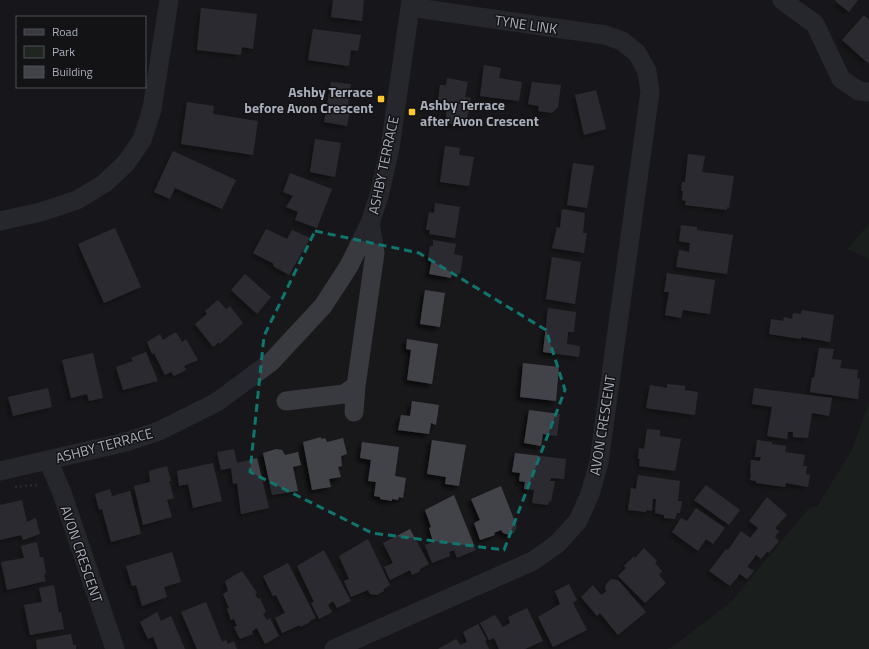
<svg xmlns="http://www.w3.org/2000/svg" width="869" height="649" font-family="'Titillium Web',sans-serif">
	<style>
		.green { fill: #1e261f }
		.building { fill: #424348; filter: url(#shadow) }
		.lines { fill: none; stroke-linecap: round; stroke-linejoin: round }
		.path { stroke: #3f4147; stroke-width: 2.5; stroke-dasharray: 2 3; stroke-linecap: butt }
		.minor { stroke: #393a40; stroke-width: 19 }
		.marked { fill: none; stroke: #0f766e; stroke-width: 3; stroke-dasharray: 8 5; stroke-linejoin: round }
		.poi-dot { fill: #ffc52c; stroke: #131316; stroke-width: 1.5 }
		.labels { text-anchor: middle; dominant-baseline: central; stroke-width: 3; stroke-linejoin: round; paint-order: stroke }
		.street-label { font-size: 14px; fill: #a9aebb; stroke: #131316 }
		.poi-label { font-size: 14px; font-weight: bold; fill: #a9aebb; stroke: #131316; text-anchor: end }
	</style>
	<defs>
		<filter id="shadow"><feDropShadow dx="-3.5" dy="3.5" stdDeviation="2" flood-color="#0009"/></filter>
	</defs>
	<rect width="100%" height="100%" fill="#18181b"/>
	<path class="green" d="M869 224V259L847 249Z
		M869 402V649H667L675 645 732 601 810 507H817L852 450Z"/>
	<path class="building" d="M333 0H364L362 21 331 17Z
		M836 0H858L849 12 835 1Z
		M201 8 257 14 253 49 242 47 241 55 197 50Z
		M864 15 869 20V64L842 40Z
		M313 29 361 35 358 51 351 50 349 66 308 60Z
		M484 65 501 68 499 78 522 82 519 101 480 96Z
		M447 78 468 82 465 97 471 98 466 125 445 123 448 101 438 100 440 85H446Z
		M331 82 351 84 348 106H351L347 126 324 122Z
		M532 82 561 85 558 107 552 113 538 111 539 106 528 104Z
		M596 90 606 129 584 135 575 95Z
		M187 102 214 106 213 114 258 121 253 155 181 144Z
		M315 139 341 143 335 177 310 172Z
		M445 146 460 148 459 155 474 157 469 186 440 182Z
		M173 151 236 180 222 209 175 188 170 199 154 192Z
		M688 154 705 156 702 172 734 176 729 208 727 207V210L685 205 686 201 682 200 683 191H681L682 182H685Z
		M573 163 594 166 587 208 567 205Z
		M290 173 332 189 317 228 295 220 298 212 286 207 293 196 283 192Z
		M435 203 460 207 455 238 429 234 430 230H426L429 212 434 213Z
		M562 209 585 213 583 233H587L584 253 552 248 557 227 560 228Z
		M681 225 697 227V230L733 235 727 274 676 267 679 250 689 252 690 243 679 241Z
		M115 228 141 287 104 303 78 244Z
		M266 229 287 239 292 230 310 238 289 275 273 266 274 264 253 253Z
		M433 240 456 244 454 254 463 256 460 274 452 273 451 278 429 274 432 259 428 258 430 246H433Z
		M552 257 581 262 575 304 546 299Z
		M667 273 715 280 710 314 683 310 681 318 665 315 669 292H664Z
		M245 274 271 297 257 314 231 290Z
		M425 290 445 293 440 327 420 324Z
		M218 300 226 309 230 306 243 323 220 344 219 342 213 347 195 324 207 314 205 311Z
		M548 308 576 312 574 332H568L567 344 580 346 579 357 543 352Z
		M802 310 834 315 830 342 801 337V339L769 334 771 319 783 321 784 317 792 319 793 313 801 314Z
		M176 332 182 342 186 339 198 360 184 366 186 370 174 376 171 372 165 375 154 353 152 354 147 342 160 334 163 340Z
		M407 339 438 344 432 384 407 380 411 350 406 349Z
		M819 348 834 349 832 359 842 360 840 368 858 370 857 378 860 379 858 399 810 392 812 377 814 378Z
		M146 352 158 381 123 390 116 367 133 361 131 358Z
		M93 353 103 398 89 401 87 394 71 398 62 360Z
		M523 363 559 367 556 401 520 397Z
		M667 384 685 386V390L698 392 695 415 646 408 650 385 667 388Z
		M48 388 52 407 13 416 8 397Z
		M754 388 832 398 829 416 812 413 808 438 793 437V432H788L787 439 767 436 772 407 752 404Z
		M412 401 439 405 436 425 431 423 429 434 398 430 401 415 410 416Z
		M529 410 560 414 557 436 543 434 541 446 524 443Z
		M647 429 660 430V436L681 439 675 471 639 466 640 459H638L639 448 644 449Z
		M321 437V439L325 438 327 442 343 438 347 454 341 456 342 466 338 467 341 477 329 479 331 487 312 490 303 442Z
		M432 440 466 445 459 486 445 484 446 477 427 474Z
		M757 440 772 442V444L786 446 785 452 805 455 803 466H807L806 474 810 475 808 487 786 483 785 487 756 483V481L750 480 751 473H750L751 460 760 461 761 457H755Z
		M362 442 399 447 395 476 406 478 403 498 399 497 398 500 392 499V501L380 499V497L374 496 376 482 368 481 371 460 360 458Z
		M234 449 237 463 257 458 269 508 241 514 237 483 233 484 231 468 221 470 217 452Z
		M276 449 282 450 285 455 298 452 301 465 293 467 298 491 272 495 263 453Z
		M515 453 566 459 564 479 551 478 550 481H555L551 502 549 501 548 505 532 503 534 490 524 489 525 482 519 481 520 473 512 472Z
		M213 463 222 501 193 508 188 484 179 486 177 471Z
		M167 466 171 481H169L174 498 167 500 172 517 143 525 134 486 150 482 149 471Z
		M638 475 680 481 678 501H682L680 513H677L675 519 664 518V515L655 513 656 499H653L652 511 646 510V512L628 510 631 488 636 489Z
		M706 485 740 510 729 525 694 500Z
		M501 486 517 527 514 533 509 535 503 533 501 530 494 533 495 535 480 540 474 523 480 520 471 499Z
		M110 489 112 496 130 491 141 534 111 542 102 509 99 510 95 494Z
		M454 495 476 550 457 558 454 550 449 552 450 556 432 563 425 545 433 542 429 528 431 527 425 510Z
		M767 497 787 515 775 528 779 531 775 537 779 541 769 553 768 551 761 559 756 555 747 567 754 571 747 579 740 574 730 586 709 571 726 549 728 550 741 531 750 538 758 528 749 521Z
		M22 500 27 522 36 518 40 534 23 540 21 535 0 540V505Z
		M696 508 725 528 713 544 706 539 698 551 672 532 681 518 687 521Z
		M410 529 429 564 420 569V571L412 575 410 570 390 580 384 567 393 563 383 543Z
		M368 539 390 585 384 589V591L377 595 370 594 368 590 351 597 344 581 349 579 339 556Z
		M37 542 40 557H43L46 573 44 575 46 581 7 590 1 562 24 558 21 546Z
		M644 548 657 561 655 563 662 571 659 575 666 583 645 603 618 576 626 568 624 566 634 556 635 558Z
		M324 550 351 601 337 608 333 601 328 605 332 612 319 619 311 603 314 602 297 566Z
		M172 552 181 582 164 587 167 597 142 606 136 585 132 586 126 566Z
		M288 563 316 618 310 621V622L300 627V625L282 633 275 618 285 613 276 595 273 596 263 576Z
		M242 571 257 593 255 594 258 599 260 598 266 612 263 614 267 620 270 618 279 636 265 644 257 628 252 631 253 634 240 639 234 627 237 626 234 619 231 620 227 609 229 608 223 594 228 591 225 581Z
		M611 579 618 580 646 612 618 635 600 613 597 616 581 597 593 585 601 595 607 591 605 589 606 584Z
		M569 584 577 600 573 603 587 630 553 647 538 617 560 604 555 591Z
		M54 585 59 613 61 612 64 629 30 635 24 605 42 602 39 588Z
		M206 602 222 642 226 640 228 644 234 641 237 649H197L181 612Z
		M527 608 543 641 525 649H499L494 638 489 640 480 623 495 615 503 627 510 623 508 617Z
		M157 612 161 621 171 616 185 649H158L153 637 148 639 140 622Z
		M478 624 487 640 485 641 489 649H438L456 639 460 645 467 642 463 632Z
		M71 634 73 645H76V649H37L36 640Z"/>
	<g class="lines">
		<path class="path" d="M15 487 34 485H40"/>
		<path class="minor" d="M782 0 815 24 841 79 859 91 869 92
			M0 221 41 212 77 200 105 183 126 163 142 140 152 109 169 0
			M286 401 344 394 356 386
			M354 412 356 386 375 253 370 223
			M48 460 62 493 115 649
			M0 471 126 442 159 431 217 402 271 362 323 306 349 266 370 223 379 196 390 148 411 0
			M334 649 533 561 557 544 578 521 590 494 599 462 650 92 647 71 637 53 622 41 605 35 410 7"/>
	</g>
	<path d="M0 0H869V649H0ZM315 231 419 253 546 330 565 390 504 550 372 533 250 472 264 336Z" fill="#18181b" fill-opacity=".55" fill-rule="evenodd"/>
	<path class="marked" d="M315 231 419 253 546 330 565 390 504 550 372 533 250 472 264 336Z"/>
	<g class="poi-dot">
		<rect x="377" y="95" width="8" height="8" rx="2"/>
		<rect x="408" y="108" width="8" height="8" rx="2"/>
	</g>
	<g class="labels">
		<g class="street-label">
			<text transform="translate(526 24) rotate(8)">TYNE LINK</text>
			<text transform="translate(383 165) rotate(-78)">ASHBY TERRACE</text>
			<text transform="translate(602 425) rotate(-81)">AVON CRESCENT</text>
			<text transform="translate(104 445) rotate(-15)">ASHBY TERRACE</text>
			<text transform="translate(82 554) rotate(71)">AVON CRESCENT</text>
		</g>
		<g class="poi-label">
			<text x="373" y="91">Ashby Terrace<tspan x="373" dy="16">before Avon Crescent</tspan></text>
			<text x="420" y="104" text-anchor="start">Ashby Terrace<tspan x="420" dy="16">after Avon Crescent</tspan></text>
		</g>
	</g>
	<rect x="16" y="16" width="130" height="72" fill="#131316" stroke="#4f5158"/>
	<rect x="24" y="29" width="20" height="6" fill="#393a40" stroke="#4f5158"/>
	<text x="52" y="36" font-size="12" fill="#a9aebb">Road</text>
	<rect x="24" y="46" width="20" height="12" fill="#1e261f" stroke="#4f5158"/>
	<text x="52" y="56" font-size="12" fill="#a9aebb">Park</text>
	<rect x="24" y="66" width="20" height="12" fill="#424348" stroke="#4f5158"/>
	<text x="52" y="76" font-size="12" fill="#a9aebb">Building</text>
</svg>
